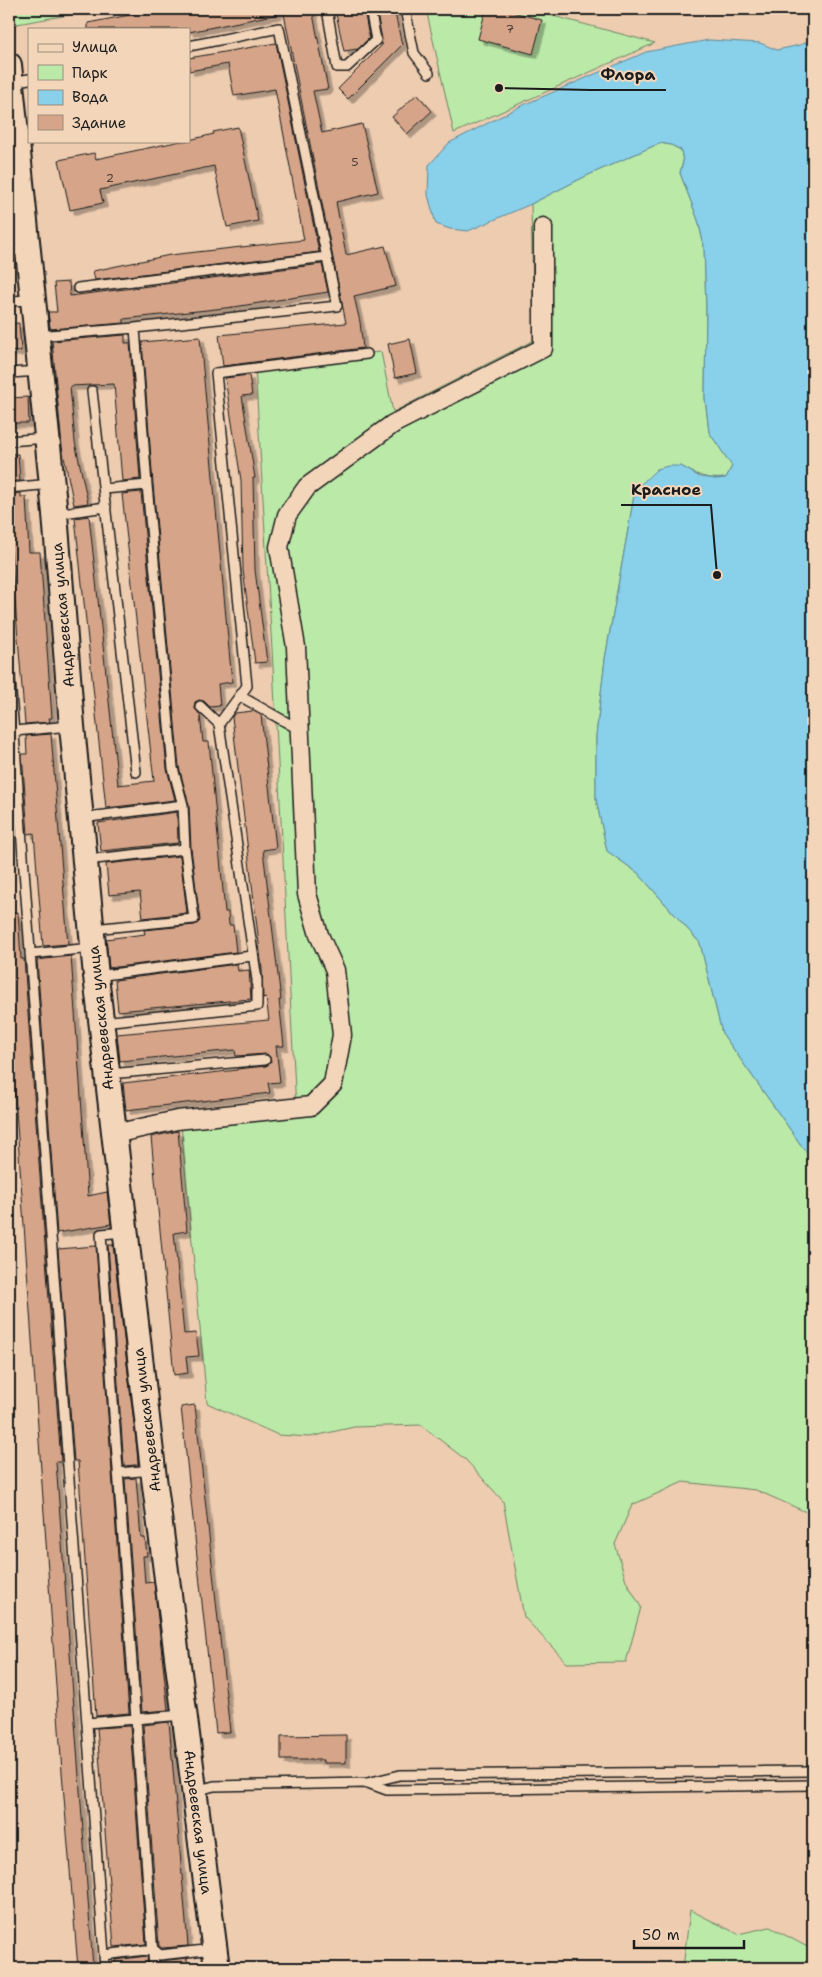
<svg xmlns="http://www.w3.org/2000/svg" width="822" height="1977" font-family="'Shantell Sans',sans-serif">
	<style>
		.green { fill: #bbe9a8; stroke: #6c8262 }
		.water { fill: #89d0ea; stroke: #5d8898 }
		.building { fill: #d6a589; stroke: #1c1c1c; filter: url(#shadow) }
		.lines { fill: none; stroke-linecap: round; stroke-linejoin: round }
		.lane-casing { stroke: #1c1c1c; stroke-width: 12 }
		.street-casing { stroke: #1c1c1c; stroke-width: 21 }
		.secondary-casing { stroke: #1c1c1c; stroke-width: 28 }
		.lane { stroke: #f3d6ba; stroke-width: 9 }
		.street { stroke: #f3d6ba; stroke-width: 18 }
		.secondary { stroke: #f3d6ba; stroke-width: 24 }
		.labels { text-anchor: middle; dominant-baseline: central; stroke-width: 4; stroke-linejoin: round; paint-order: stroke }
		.number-label { font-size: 12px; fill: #4a3e37 }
		.street-label { font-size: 15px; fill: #1c1c1c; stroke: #f3d6ba }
		.leader { fill: none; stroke: #1c1c1c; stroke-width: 2 }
		.callout-dot { fill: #1c1c1c; stroke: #f3d6ba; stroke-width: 2 }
		.callout-label { font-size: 16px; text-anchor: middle; font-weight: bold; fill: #1c1c1c; stroke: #f3d6ba; stroke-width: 4; stroke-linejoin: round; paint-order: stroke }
	</style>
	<defs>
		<filter id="shadow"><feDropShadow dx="4.5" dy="4.5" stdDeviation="0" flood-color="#0004"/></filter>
	</defs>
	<rect width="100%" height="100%" fill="#edccb0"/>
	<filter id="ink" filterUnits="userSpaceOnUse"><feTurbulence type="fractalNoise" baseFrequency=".02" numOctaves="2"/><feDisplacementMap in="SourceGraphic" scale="10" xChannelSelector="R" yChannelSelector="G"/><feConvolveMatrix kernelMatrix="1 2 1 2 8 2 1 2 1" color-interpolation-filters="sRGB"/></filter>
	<g filter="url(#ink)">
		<path class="green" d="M9 9H102L17 24 9 27Z
			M426 9H527L655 43 454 133Z
			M660 143 671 145 681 150 683 162 680 173 698 220 704 246 706 307 705 398 709 432 732 466 726 478C706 480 697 475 681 466L635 490 605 659 596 736V799L607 851 638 873 700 943 722 1033 813 1162V1515L756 1490 683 1482 632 1505 615 1544 626 1581 641 1607 626 1662 567 1663 524 1617 503 1501 466 1460 421 1425 354 1427 310 1437 278 1435 207 1403 181 1124 296 1109 273 666 255 365 381 352 393 412 534 340 531 204 584 177Z
			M690 1910 738 1934 770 1927 813 1950V1968H683Z"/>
		<path class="water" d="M813 39V1162L722 1033 700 943 638 873 607 851 596 799V736L605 659 635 490 657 469 668 466H681L700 477 716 479 726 478 732 466 709 432 705 398 706 307 704 246 698 220 680 173 683 162 681 150 671 145 660 143 584 177 531 204 468 231 450 229 436 224 428 195 429 165 449 143 521 106 646 52 709 40 760 43 777 50 800 45Z"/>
		<path class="building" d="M161 9H278V14L189 32V29H88V23Z
			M283 9H312L328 89 313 91 322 133 362 124 378 192 336 202 346 255 385 246 396 286 354 296 360 322 363 348 223 366 219 335 346 323Z
			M335 9H364L369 38 358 49 344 51Z
			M376 9H394L402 45 348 99 338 89 383 44H381L382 39Z
			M486 9H502L542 20 533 54 478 39Z
			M276 43 319 252 95 280 93 271 170 255 304 240 275 89 234 96 228 64 189 71V58Z
			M417 94 432 111 407 134 392 117Z
			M238 127 258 221 227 227 214 166 100 190 103 203 70 210 59 160 94 153 96 159 181 141H189V140L214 134 213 132Z
			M322 264 328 292 234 307 124 319V323L51 329 50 327 48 312H57L54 283 69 282 70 296Z
			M19 323 21 351 9 352V324Z
			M125 335V343H130L140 479 122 481 114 384 70 386 75 442 88 503 74 505 62 447 52 341Z
			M200 337 232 682 218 684 220 706 210 707 204 701 199 700 195 702 194 707 200 715 203 742H209L225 912H228L229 925H233L236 952 109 968 106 939 145 934 144 930 195 925 200 921 191 848 189 805 179 767 153 484 142 342Z
			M410 339 417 373 395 378 388 344Z
			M249 375 252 395 242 396 255 478H253L255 570 267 662 255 663 243 570 241 480 225 378Z
			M28 397 29 423H9V398Z
			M9 454H18L20 481 9 482Z
			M141 492 167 769 175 800 106 808 75 518 89 516 118 785 154 781 122 494Z
			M21 493V497H26L29 552H40L52 718H49L50 722 25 724 11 552H9V494Z
			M253 711 261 715 276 848 263 850 281 1000H279L284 1046H276L280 1082 268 1083 270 1093 126 1110 123 1083 237 1070V1069L266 1066 271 1062 270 1057 267 1054 236 1056 235 1050 120 1061 117 1034 269 1020 266 997 263 998 262 969 232 717 235 713Z
			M51 734 68 944 43 946 34 833 28 834 22 754H27L26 736Z
			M9 755 15 834 9 835Z
			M177 812 178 843 101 851 98 823Z
			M180 856 187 913 143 918 140 892 109 895 106 864Z
			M18 912 21 959H24L61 1462H56L93 1968H78L62 1772 9 1009V913Z
			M71 956 88 1196 107 1192 111 1224 57 1233 37 960Z
			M237 964 238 971 249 970 251 999 118 1011 115 980Z
			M178 1131 187 1231 174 1233 184 1334 196 1333 199 1356 186 1357 188 1373 174 1375 151 1137Z
			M108 1245H113L137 1449 138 1464 135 1465 124 1466Z
			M96 1246 129 1713 96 1716 78 1461H74L58 1249Z
			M195 1405 230 1732 216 1733 181 1407Z
			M136 1478 141 1538H145L147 1556H143L145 1583 154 1582 168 1710 142 1712 125 1479Z
			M169 1722 188 1946 162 1948 159 1946 143 1725Z
			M130 1726 146 1944 114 1947 97 1728Z
			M346 1735V1763H323V1760H281V1736Z
			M147 1956 148 1968H116L115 1960Z
			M187 1958 188 1968H160V1961Z"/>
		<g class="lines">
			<defs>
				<path id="lane" d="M327 9 337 67H347L376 40 370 9
					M405 9 414 53 429 73
					M11 82 29 79
					M9 251 28 249
					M78 288 326 257
					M9 301 31 300
					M135 328 337 306 279 28 189 46
					M37 336 135 328 147 485 173 768 183 805 185 849 194 919 93 929
					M9 373 40 371
					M92 391 136 772
					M9 441 46 438
					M9 488 51 484
					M104 489 147 485
					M56 514 106 507
					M9 666 105 1968
					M240 696 300 730
					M219 724 247 686 216 373 367 354
					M14 731 71 726
					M81 818 183 805
					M86 860 185 849
					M30 954 92 948
					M96 976 252 956
					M102 1022 257 1006V980L219 724 200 706
					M109 1074 265 1060
					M125 1232 101 1234 154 1968
					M118 1473 153 1470
					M87 1723 183 1715
					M368 1783 387 1790 813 1785
					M195 1791 214 1786 367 1783 400 1775 813 1771
					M104 1955 153 1949 160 1955 214 1949"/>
				<path id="street" d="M114 1134 177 1120 311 1106 333 1084 342 1035 335 970 319 935 307 894 296 647 279 547 287 515 307 487 393 424 543 348V227"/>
				<path id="secondary" d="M9 65 55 514 72 726 96 976 153 1470 217 1968"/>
			</defs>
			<use href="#lane" class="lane-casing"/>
			<use href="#street" class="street-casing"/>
			<use href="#secondary" class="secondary-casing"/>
			<use href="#lane" class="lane"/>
			<use href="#street" class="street"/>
			<use href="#secondary" class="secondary"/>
		</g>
	</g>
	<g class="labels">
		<g class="number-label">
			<text x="510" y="29">7</text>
			<text x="355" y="162">5</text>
			<text x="110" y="178">2</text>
		</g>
		<g class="street-label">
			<text transform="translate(63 615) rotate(-95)">Андреевская улица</text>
			<text transform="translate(101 1018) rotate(-96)">Андреевская улица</text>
			<text transform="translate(147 1420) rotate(-97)">Андреевская улица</text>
			<text transform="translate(198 1822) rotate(83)">Андреевская улица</text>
		</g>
	</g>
	<path class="leader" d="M499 88L591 90H666M717 575L711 505H621"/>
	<g class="callout-dot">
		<circle cx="499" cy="88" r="5"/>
		<circle cx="717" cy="575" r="5"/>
	</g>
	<g class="callout-label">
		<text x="628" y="80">Флора</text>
		<text x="666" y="495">Красное</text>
	</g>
	<rect width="822" height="1977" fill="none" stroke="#f3d6ba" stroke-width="30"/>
	<rect x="15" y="15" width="792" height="1947" fill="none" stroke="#1c1c1c" stroke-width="2" filter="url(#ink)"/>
	<rect x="28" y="28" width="162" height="115" fill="#f3d6ba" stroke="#9d8c7b"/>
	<rect x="38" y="44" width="25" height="8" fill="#f3d6ba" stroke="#9d8c7b"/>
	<text x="72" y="52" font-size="15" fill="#1c1c1c">Улица</text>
	<rect x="38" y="65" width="25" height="15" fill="#bbe9a8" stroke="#9d8c7b"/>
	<text x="72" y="78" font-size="15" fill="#1c1c1c">Парк</text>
	<rect x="38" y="90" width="25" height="15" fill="#89d0ea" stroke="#9d8c7b"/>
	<text x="72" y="102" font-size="15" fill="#1c1c1c">Вода</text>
	<rect x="38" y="115" width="25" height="15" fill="#d6a589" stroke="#9d8c7b"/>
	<text x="72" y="128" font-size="15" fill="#1c1c1c">Здание</text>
	<path d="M634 1940v8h110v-8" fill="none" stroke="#1c1c1c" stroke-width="2.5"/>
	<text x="642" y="1940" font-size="15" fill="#1c1c1c" stroke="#f3d6ba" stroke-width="4" paint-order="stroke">50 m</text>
</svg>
